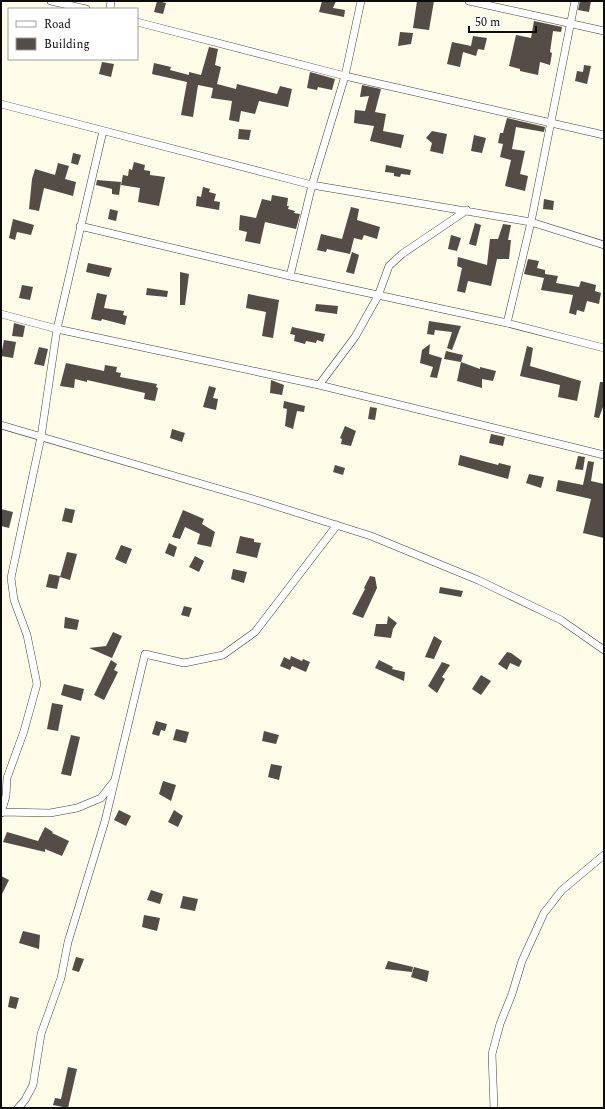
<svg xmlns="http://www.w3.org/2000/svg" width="605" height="1109" font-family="Spectral,serif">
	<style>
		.building { fill: #534c47 }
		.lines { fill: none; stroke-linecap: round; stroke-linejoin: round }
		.street-casing { stroke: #3e3e3e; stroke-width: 8 }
		.street { stroke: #fff; stroke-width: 7 }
	</style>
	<rect width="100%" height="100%" fill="#fefbe9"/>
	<path class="building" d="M157 1 166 3 163 14 154 12Z
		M322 1H336L333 8 345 10 344 17 319 12Z
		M417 1H434L429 30 413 28Z
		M580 1H591L589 12 578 10Z
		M534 21 562 27 561 32 553 31 550 52 552 53 550 65 540 62 538 75 520 71V69L509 66 516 35 531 38Z
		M400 32 413 33 411 44 398 46Z
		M473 36 487 38 484 50 478 49 476 56 463 52 460 67 447 64 452 42 471 46Z
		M209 47 218 49 215 65 221 67 217 84 236 89 237 84 277 94 280 86 292 89 288 107 259 101 255 114 241 111 239 122 229 120 232 101 211 98 213 88 198 85 193 117 181 115 187 82 152 74 154 63 171 67 170 70 189 75V72L201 75Z
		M102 62 114 64 111 77 99 74Z
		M584 65 591 66 587 84 575 81 577 71 583 72Z
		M310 72 335 79 332 90 318 87 317 90 307 88Z
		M362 85 381 89 375 112 386 114 383 131 404 135 401 148 370 141 374 126 354 123 355 110 365 111 369 96 360 97Z
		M507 118 545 127 544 132 516 127 512 149 525 151 520 174 528 176 525 191 505 186 511 160 500 157 503 144 498 143 500 133H503Z
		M239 129 251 130 249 140 238 139Z
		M432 131 447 134 443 154 430 151 432 143 426 138Z
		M474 135 486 138 482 153 471 151Z
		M73 153 81 155 78 165 71 163Z
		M134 162 145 165 144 170 150 171V175L165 177 159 206 138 202 140 188 121 185 123 175 128 176 129 169 132 170Z
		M58 163 69 166 65 179 76 182 73 196 44 188 39 211 29 209 32 179 35 169 55 175Z
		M386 165 411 170 410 175 401 174 400 177 394 176V173L385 172Z
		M97 180 121 182 119 195 112 194V189L96 185Z
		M203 187 210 189 209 192 216 194 214 201 220 202 219 210 196 206 197 196 201 197Z
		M272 195 288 198 287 206H289L288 209 295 211 294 213 300 214 296 229 265 222 260 244 245 241 247 232 239 230 240 215 256 218 262 199 271 201Z
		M544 199 554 201 553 210 543 209Z
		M351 207 359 209 357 220 380 227 377 239 364 235 362 240 354 238 350 254 327 249 326 252 317 250 321 234 342 239Z
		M110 209 118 211 116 221 108 219Z
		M13 219 34 225 31 235 17 232 15 240 9 238Z
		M475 223 481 225 476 246 469 244Z
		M503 224 511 225 508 240H511L509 259H497L491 286 468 281 465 293 457 291 462 268 457 266 458 257 487 265 490 239H498Z
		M451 235 461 238 457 251 448 249Z
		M352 252 359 255 354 274 346 272Z
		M528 259 539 261 537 268 545 270V274L558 276 556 283 579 287 581 281 596 285 595 291 601 293 599 304 587 301 584 312 577 310 576 315 569 313 573 295 541 290 544 278 524 274Z
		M88 263 112 268 109 277 86 272Z
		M180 272 189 274 185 305H180Z
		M22 285 33 287 30 300 19 298Z
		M147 288 168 291 167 297 146 295Z
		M97 293 107 295 104 308 124 311 123 315 127 316 125 325 102 319 101 321 91 319Z
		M248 294 279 300 273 338 262 336 266 312 246 308Z
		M316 304 338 306 337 314 315 311Z
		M429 321 461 326 452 350 447 348 452 332 435 330 434 335 427 334Z
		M14 323 25 326 23 337 12 336Z
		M292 327 325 334 323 342 317 340 316 343 306 341 305 344 294 341 295 335 290 334Z
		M4 340 16 342 13 358 1 356Z
		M430 344 429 354 442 358 437 378 430 377 433 367 420 363 422 350Z
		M527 346 533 348 530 366 581 381 577 401 558 397 560 385 520 376Z
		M39 347 48 349 44 366 34 364Z
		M446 351 463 355 461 362 444 359Z
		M461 362 480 369V367L496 371 493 381 482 379V388L457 381Z
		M66 363 104 371 105 365 117 367 116 372 121 373 120 377 157 384 156 387 158 388 155 401 144 399 145 393 87 380V382L75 379 74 388 60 386Z
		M271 380 284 385 282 395 270 393Z
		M600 382H604V404L599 418 594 417Z
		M209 386 216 388 213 398 218 399 216 410 203 407Z
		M284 401 305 406 304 412 297 411 293 429 285 426 287 409 283 408Z
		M370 407 377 408 375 420 368 419Z
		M345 426 356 431 351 446 341 444 342 439 340 438Z
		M172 429 185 433 182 442 170 438Z
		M491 434 505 437 503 446 489 443Z
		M460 455 498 465 499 463 511 466 508 479 458 465Z
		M578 456 585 457 583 470 575 469Z
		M588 461 594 462 591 481 604 484V538L583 533 591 499 556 491 558 480 583 485Z
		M335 465 345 468 343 475 333 472Z
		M529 474 544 477 541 488 526 483Z
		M65 508 75 510 72 523 62 521Z
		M1 509 13 512 9 528 1 526Z
		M183 510 204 519 202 524 215 532 211 547 197 544 200 534 185 527 180 539 172 537Z
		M240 536 254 539V542L261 543 257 558 236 553Z
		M169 543 177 547 174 557 165 553Z
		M121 545 132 549 126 564 115 559Z
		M67 552 77 554 70 580 60 577Z
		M195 556 204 561 199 572 189 567Z
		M233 569 247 572 244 583 231 579Z
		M49 574 60 576 57 589 46 587Z
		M370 576 375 577 377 588 363 618 352 614 365 589 364 588Z
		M440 587 463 591 461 597 439 593Z
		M184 606 192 608 189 617 181 615Z
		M388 616 397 623 393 629 391 638 374 636 376 624H387Z
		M65 617 79 620 77 630 64 628Z
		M113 632 122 636 112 658 89 648 106 646Z
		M434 636 442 641 434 659 425 657Z
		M507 652 511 653 522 661 519 667 510 663 507 670 498 664Z
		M291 656 302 661 303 659 310 662 306 672 292 666 290 670 280 666 284 657 290 660Z
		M111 660 117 664 114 670 118 672 104 700 94 695Z
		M379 660 393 667 392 669 405 672 404 681 375 668Z
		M442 662 450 665 442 677 445 679 437 693 428 686Z
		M481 675 491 681 481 695 472 689Z
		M64 684 84 689 81 701 61 695Z
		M52 703 63 705 58 731 47 729Z
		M156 721 167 724 165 731 161 730 159 736 152 734Z
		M176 729 189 732 186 743 173 740Z
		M264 731 279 735 276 744 262 741Z
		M71 735 80 737 71 776 61 774Z
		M271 764 282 766 279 780 268 777Z
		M163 781 176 785 171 801 159 794Z
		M119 810 131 816 126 826 114 820Z
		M174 810 183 816 178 827 168 822Z
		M45 827 53 832 52 833 69 841 62 856 45 849V852L3 842 7 832 38 841Z
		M1 876 9 880 1 896Z
		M151 890 163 894 160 904 147 900Z
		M183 896 198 899 195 911 180 908Z
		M144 915 160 918 157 931 142 927Z
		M23 931 40 935 39 949 19 943Z
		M76 957 84 959 79 972 72 970Z
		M388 961 413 967 412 972 385 969Z
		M414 967 429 971 427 982 411 977Z
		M10 996 19 998 16 1009 8 1007Z
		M68 1067 77 1069 68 1108 53 1105 55 1098 61 1099Z"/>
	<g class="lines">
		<defs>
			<path id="street" d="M51 1 86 9
				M361 1 345 76 312 185 290 276 507 323
				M469 1 604 31
				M575 1 531 222 507 323 604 348
				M110 9 111 1
				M137 22 345 76 604 135
				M1 104 312 185 531 222 604 245
				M80 226 290 276
				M1 314 57 329 319 385 604 455
				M319 385 355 337 378 296 389 266 402 254 467 210
				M1 425 263 502 371 536 478 580 561 620 604 650
				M2 812 50 813 77 808 101 798 115 780
				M1 813 6 796 7 778 24 731 37 684 27 635 14 600 11 578 41 437 57 329 103 131
				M18 1108 25 1100 33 1085 41 1034 61 978 68 942 105 821 145 654 184 663 223 655 255 632 337 525
				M494 1108 492 1054 500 1024 512 994 522 961 544 913 562 890 604 855"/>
		</defs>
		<use href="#street" class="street-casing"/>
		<use href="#street" class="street"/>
	</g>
	<rect width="605" height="1109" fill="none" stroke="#0b0b0b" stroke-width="4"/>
	<rect x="8" y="8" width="130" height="52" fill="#ffffff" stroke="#9d9d9d"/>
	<rect x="16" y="21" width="20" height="6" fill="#ffffff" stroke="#9d9d9d"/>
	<text x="44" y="28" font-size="12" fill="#0b0b0b">Road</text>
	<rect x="16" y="38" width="20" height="12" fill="#534c47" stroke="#9d9d9d"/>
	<text x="44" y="48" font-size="12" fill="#0b0b0b">Building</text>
	<path d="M469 26v6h67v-6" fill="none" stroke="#0b0b0b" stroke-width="2"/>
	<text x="475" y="26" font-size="12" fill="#0b0b0b" stroke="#ffffff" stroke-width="3" paint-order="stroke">50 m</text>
</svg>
